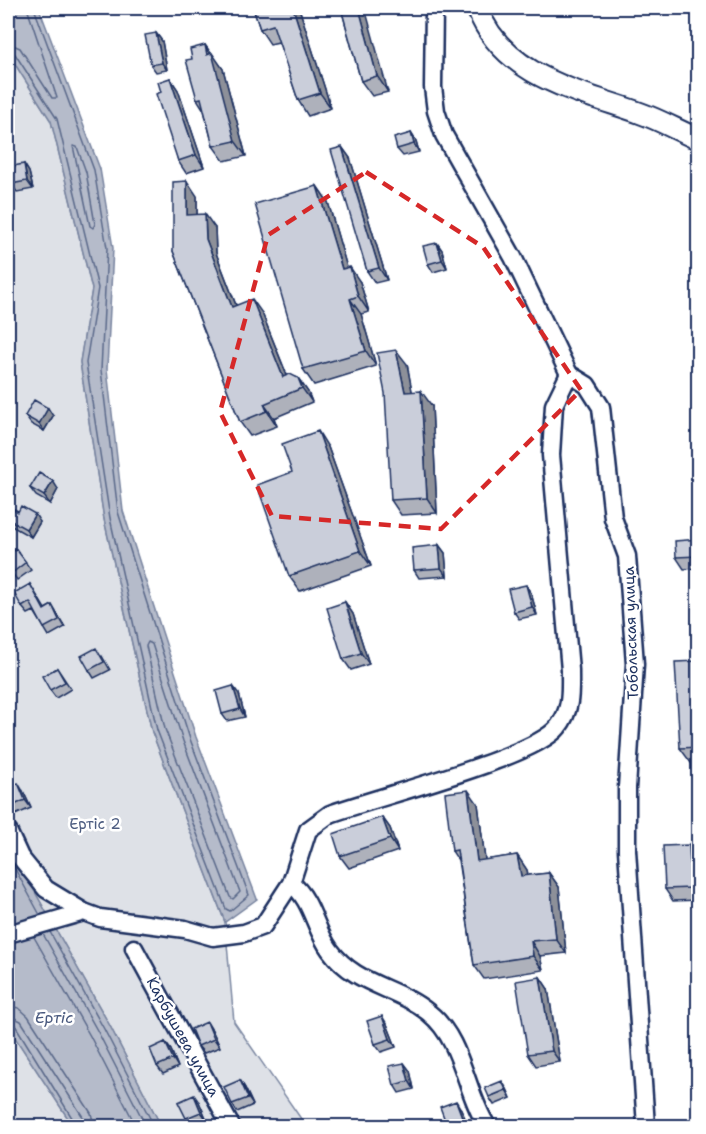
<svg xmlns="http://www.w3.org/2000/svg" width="706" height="1134" font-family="'Shantell Sans',sans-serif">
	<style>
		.green { fill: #dee1e7; stroke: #7c88a2; stroke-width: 1.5 }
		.water { fill: #b5bbca; stroke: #77839f; stroke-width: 1.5 }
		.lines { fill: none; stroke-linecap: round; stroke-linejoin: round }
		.shore { stroke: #596789; stroke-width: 1.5 }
		.minor-casing { stroke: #1b2f5e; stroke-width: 21 }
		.major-casing { stroke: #1b2f5e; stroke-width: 24 }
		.minor { stroke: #fff; stroke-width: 16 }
		.major { stroke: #fff; stroke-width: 20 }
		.wall { fill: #aeb1bb; stroke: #1b2f5e; stroke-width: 1.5 }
		.shaded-wall { fill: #8d9099; stroke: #1b2f5e; stroke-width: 1.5 }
		.building { fill: #caceda; stroke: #1b2f5e; stroke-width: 1.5 }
		.marked { fill: none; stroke: #d62828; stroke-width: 4.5; stroke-dasharray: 12 8; stroke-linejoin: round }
		.labels { text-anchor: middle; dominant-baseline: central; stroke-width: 5; stroke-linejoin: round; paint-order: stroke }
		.street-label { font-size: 15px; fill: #1b2f5e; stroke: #fff }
		.park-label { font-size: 15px; fill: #4c5c80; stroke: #fff }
		.water-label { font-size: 16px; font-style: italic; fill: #49597e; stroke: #fff }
	</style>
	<rect width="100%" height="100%" fill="#fff"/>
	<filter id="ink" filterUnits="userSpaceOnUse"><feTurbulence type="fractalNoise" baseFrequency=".0167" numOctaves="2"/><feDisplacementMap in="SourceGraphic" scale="12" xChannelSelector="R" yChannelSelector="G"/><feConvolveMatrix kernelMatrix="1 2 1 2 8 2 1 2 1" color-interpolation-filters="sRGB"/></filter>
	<g filter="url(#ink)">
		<path class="green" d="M8 53 51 121 92 289 80 362 104 519 152 732 225 922 234 1022 306 1126H161L110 1026 8 844Z
			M8 1024 14 1036 73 1126H8Z"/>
		<path class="water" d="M8 8H39L100 169 113 248 107 369 123 511 196 737 257 899 225 922 152 732 104 519 80 362 92 289 51 121 8 53Z
			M8 844 110 1026 161 1126H73L14 1036 8 1024Z"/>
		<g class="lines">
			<path class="shore" d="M8 43 20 48 52 98H57L27 8
				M8 51 15 54 57 119 98 288 86 363 110 518 157 730 226 909 230 911 249 895 190 739 118 512 101 370 107 248 94 170 34 8
				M73 146 77 147 86 172 95 224 93 228 90 226Z
				M148 642 152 644 183 741 240 892 233 899 230 897 165 729 146 646Z
				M8 856 40 915
				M50 932 104 1029 154 1126
				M43 934 98 1032 146 1126
				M34 937 90 1036 136 1126
				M8 1006 19 1008 28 1016 91 1113 94 1126
				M8 1015 21 1021 83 1117 85 1126
				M8 1022 15 1025 77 1126"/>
			<defs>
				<path id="minor" d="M434 8 433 87 436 111 444 135 513 257 569 374 587 385 601 407 613 518 627 556 635 664 627 788V850L646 1126
					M8 831 20 857 46 889 84 912 100 918 185 929 213 937 244 933 263 926 291 883 308 830 330 814C376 797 534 758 558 727 572 710 570 691 570 670L551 455 554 405 569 374
					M291 883C313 901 314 928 330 950 356 986 397 986 429 1013 463 1040 465 1092 487 1126
					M8 934 84 912
					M134 948 231 1126"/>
				<path id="major" d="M477 8C503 77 578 91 640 113 660 120 679 131 698 139"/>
			</defs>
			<use href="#minor" class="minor-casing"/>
			<use href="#major" class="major-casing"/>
			<use href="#minor" class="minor"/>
			<use href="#major" class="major"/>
		</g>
		<path class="wall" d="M253 8H299L331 108 308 116 298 100 279 42 270 44 260 29Z
			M341 8 388 92 372 96 361 81Z
			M156 33 162 41 167 70 156 72 151 65Z
			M205 45 223 69 246 156 224 161 213 146 204 110 197 99 192 59Z
			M170 78 178 90 204 167 186 173 178 161 161 92Z
			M411 133 416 141 419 152 403 156 397 149Z
			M342 147 350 158 387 280 375 283 367 271Z
			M24 164 29 172 33 189 17 192 11 184Z
			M317 186 328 202 347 268 360 282 369 312 361 314 376 366 314 385 303 369Z
			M197 196V214L215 228 216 253 236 305 262 313 287 375 298 378 308 392 312 402 274 418 277 426 250 436 240 422 173 251Z
			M437 243 442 250 447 268 433 272 428 264Z
			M407 364 412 392 432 406 437 513 401 515 391 500Z
			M25 416H53L44 431 31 424Z
			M328 447 371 566 300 591 289 576 292 472Z
			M30 488 58 489 50 504 36 496Z
			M8 506 40 522 31 537 8 524Z
			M699 539V568L684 569 676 557Z
			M439 545 445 553 447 576 419 578 414 570Z
			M16 549 31 570 17 580 8 568Z
			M30 584 45 609 52 605 65 627 49 636 34 611 28 614 22 607Z
			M531 593 537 615 519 619 514 612Z
			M345 602 353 614 369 664 351 670 343 659Z
			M102 656 110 670 94 678 89 670Z
			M699 661V762L691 763 680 748Z
			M57 668 71 689 56 698 50 690Z
			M239 694 245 717 227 721 222 714Z
			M23 791 31 808 15 815 10 807Z
			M478 804 485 860 517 855 527 870 528 875 549 873 559 887 566 953 540 956 543 970 484 979 474 965 458 860 452 851Z
			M382 817 390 828 398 851 349 868 340 856Z
			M689 845 697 857 699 900 673 901 665 889Z
			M540 977 548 989 560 1062 536 1066 528 1054Z
			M387 1024 396 1047 381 1052 375 1044Z
			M212 1030 220 1047 204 1053 198 1046Z
			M165 1042 171 1050 178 1067 163 1074 157 1066Z
			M404 1063 410 1071 414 1089 399 1093 394 1085Z
			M240 1080 245 1088 253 1105 237 1112 232 1104Z
			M507 1089 511 1098 494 1105 489 1097Z
			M199 1102 207 1120 191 1126 186 1118Z
			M461 1109 468 1125 462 1126H449L446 1123Z"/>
		<path class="shaded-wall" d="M293 8H299L331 108 320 93Z
			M359 8H365L388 92 377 76Z
			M156 33 162 41 167 70 162 63Z
			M205 45 213 57 212 53 223 69 246 156 235 141Z
			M170 78 178 90 204 167 196 155Z
			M411 133 416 141 419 152 414 144Z
			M342 147 350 158 387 280 379 268Z
			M24 164 29 172 33 189 27 181Z
			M187 181 197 196V229L187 215Z
			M317 186 328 202 352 285 342 269Z
			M205 214 215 228 216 253 242 321 232 307 206 239Z
			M437 243 442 250 447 268 442 260Z
			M350 267 360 282 369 312 358 296Z
			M252 299 262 313 293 391 283 377Z
			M350 299 361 314 376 366 366 351Z
			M8 310 10 313 8 323Z
			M396 350 407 364 415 407 405 392Z
			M298 378 308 392 312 402 302 388Z
			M421 391 432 406 437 513 427 498Z
			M264 404 274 418 277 426 267 411Z
			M48 408 53 416 44 431 39 424Z
			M318 431 328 447 371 566 360 551Z
			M53 481 58 489 50 504 44 496Z
			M35 514 40 522 31 537 26 529Z
			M439 545 445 553 447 576 441 568Z
			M526 585 531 593 537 615 532 607Z
			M345 602 353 614 369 664 361 653Z
			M233 686 239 694 245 717 240 709Z
			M18 783 23 791 31 808 25 800Z
			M468 790 478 804 487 876 477 861Z
			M382 817 390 828 398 851 390 839Z
			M689 845 697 857 699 899 691 888Z
			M517 855 527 870 531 890 521 876Z
			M549 873 559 887 566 953 556 939Z
			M531 941 540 956 543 970 533 956Z
			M540 977 548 989 560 1062 552 1051Z
			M382 1016 387 1024 396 1047 390 1039Z
			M207 1022 212 1030 220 1047 214 1039Z
			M165 1042 171 1050 178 1067 173 1059Z
			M404 1063 410 1071 414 1089 409 1081Z
			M240 1080 245 1088 253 1105 248 1098Z
			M502 1081 507 1089 511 1098 506 1090Z
			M194 1095 199 1102 207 1120 201 1112Z
			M456 1101 461 1109 468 1125 462 1117Z"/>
		<path class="building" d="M253 8H293L320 93 298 100 273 25 260 29Z
			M341 8H359L377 76 361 81Z
			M156 33 162 63 151 65 145 35Z
			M205 45 207 55 212 53 235 141 213 146 201 98 197 99 186 60 192 59 190 49Z
			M170 78 196 155 178 161 156 94 161 92 158 82Z
			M411 133 414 144 397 149 394 138Z
			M342 147 379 268 367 271 331 150Z
			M24 164 27 181 11 184 8 167Z
			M187 181V215L205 214 206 239 232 307 252 299 283 377 290 374 298 378 302 388 264 404 267 411 240 422 173 251V182Z
			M317 186 342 269 350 267 358 296 350 299 366 351 303 369 255 204Z
			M437 243 442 260 428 264 423 246Z
			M396 350 405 392 421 391 427 498 391 500 385 393 377 353Z
			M34 400 48 408 39 424 25 416Z
			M318 431 360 551 289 576 257 485 292 472 282 444Z
			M39 473 53 481 44 496 30 488Z
			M8 506 18 512 21 506 35 514 26 529 8 519Z
			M699 539V556L676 557 675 541Z
			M439 545 441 568 414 570 412 548Z
			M16 549 26 562 12 573 8 567V556Z
			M30 584 44 610 52 605 59 620 44 628 30 602 22 607 14 593Z
			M526 585 532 607 514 612 508 589Z
			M345 602 361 653 343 659 327 608Z
			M96 648 104 662 89 670 81 656Z
			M699 661V747L680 748 675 662Z
			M57 668 65 682 50 690 42 676Z
			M233 686 240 709 222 714 216 691Z
			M18 783 25 800 10 807 8 802V788Z
			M468 790 477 861 517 855 521 876 549 873 556 939 531 941 533 956 474 965 457 850 452 851 445 793Z
			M382 817 390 839 340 856 333 834Z
			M689 845 691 888 665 889 663 846Z
			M696 935H699V973Z
			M540 977 552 1051 528 1054 516 981Z
			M382 1016 390 1039 375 1044 367 1021Z
			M207 1022 214 1039 198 1046 191 1029Z
			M165 1042 173 1059 157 1066 150 1049Z
			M404 1063 409 1081 394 1085 389 1066Z
			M240 1080 248 1098 232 1104 224 1087Z
			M502 1081 506 1090 489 1097 485 1088Z
			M194 1095 201 1112 186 1118 178 1102Z
			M456 1101 462 1117 446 1123 440 1107Z"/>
	</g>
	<path class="marked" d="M366 172 483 247 581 390 441 529 272 516 220 412 268 235Z"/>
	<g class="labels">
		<g class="street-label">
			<text transform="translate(631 633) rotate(-92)">Тобольская улица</text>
			<text transform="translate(183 1037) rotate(61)">Карбушева улица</text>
		</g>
		<g class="park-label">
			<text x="95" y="824">Ертіс 2</text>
		</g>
		<g class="water-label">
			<text x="54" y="1017">Ертіс</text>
		</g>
	</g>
	<rect width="706" height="1134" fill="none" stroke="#fff" stroke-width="30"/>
	<rect x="15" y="15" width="676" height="1104" fill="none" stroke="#1b2f5e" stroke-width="2" filter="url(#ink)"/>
</svg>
